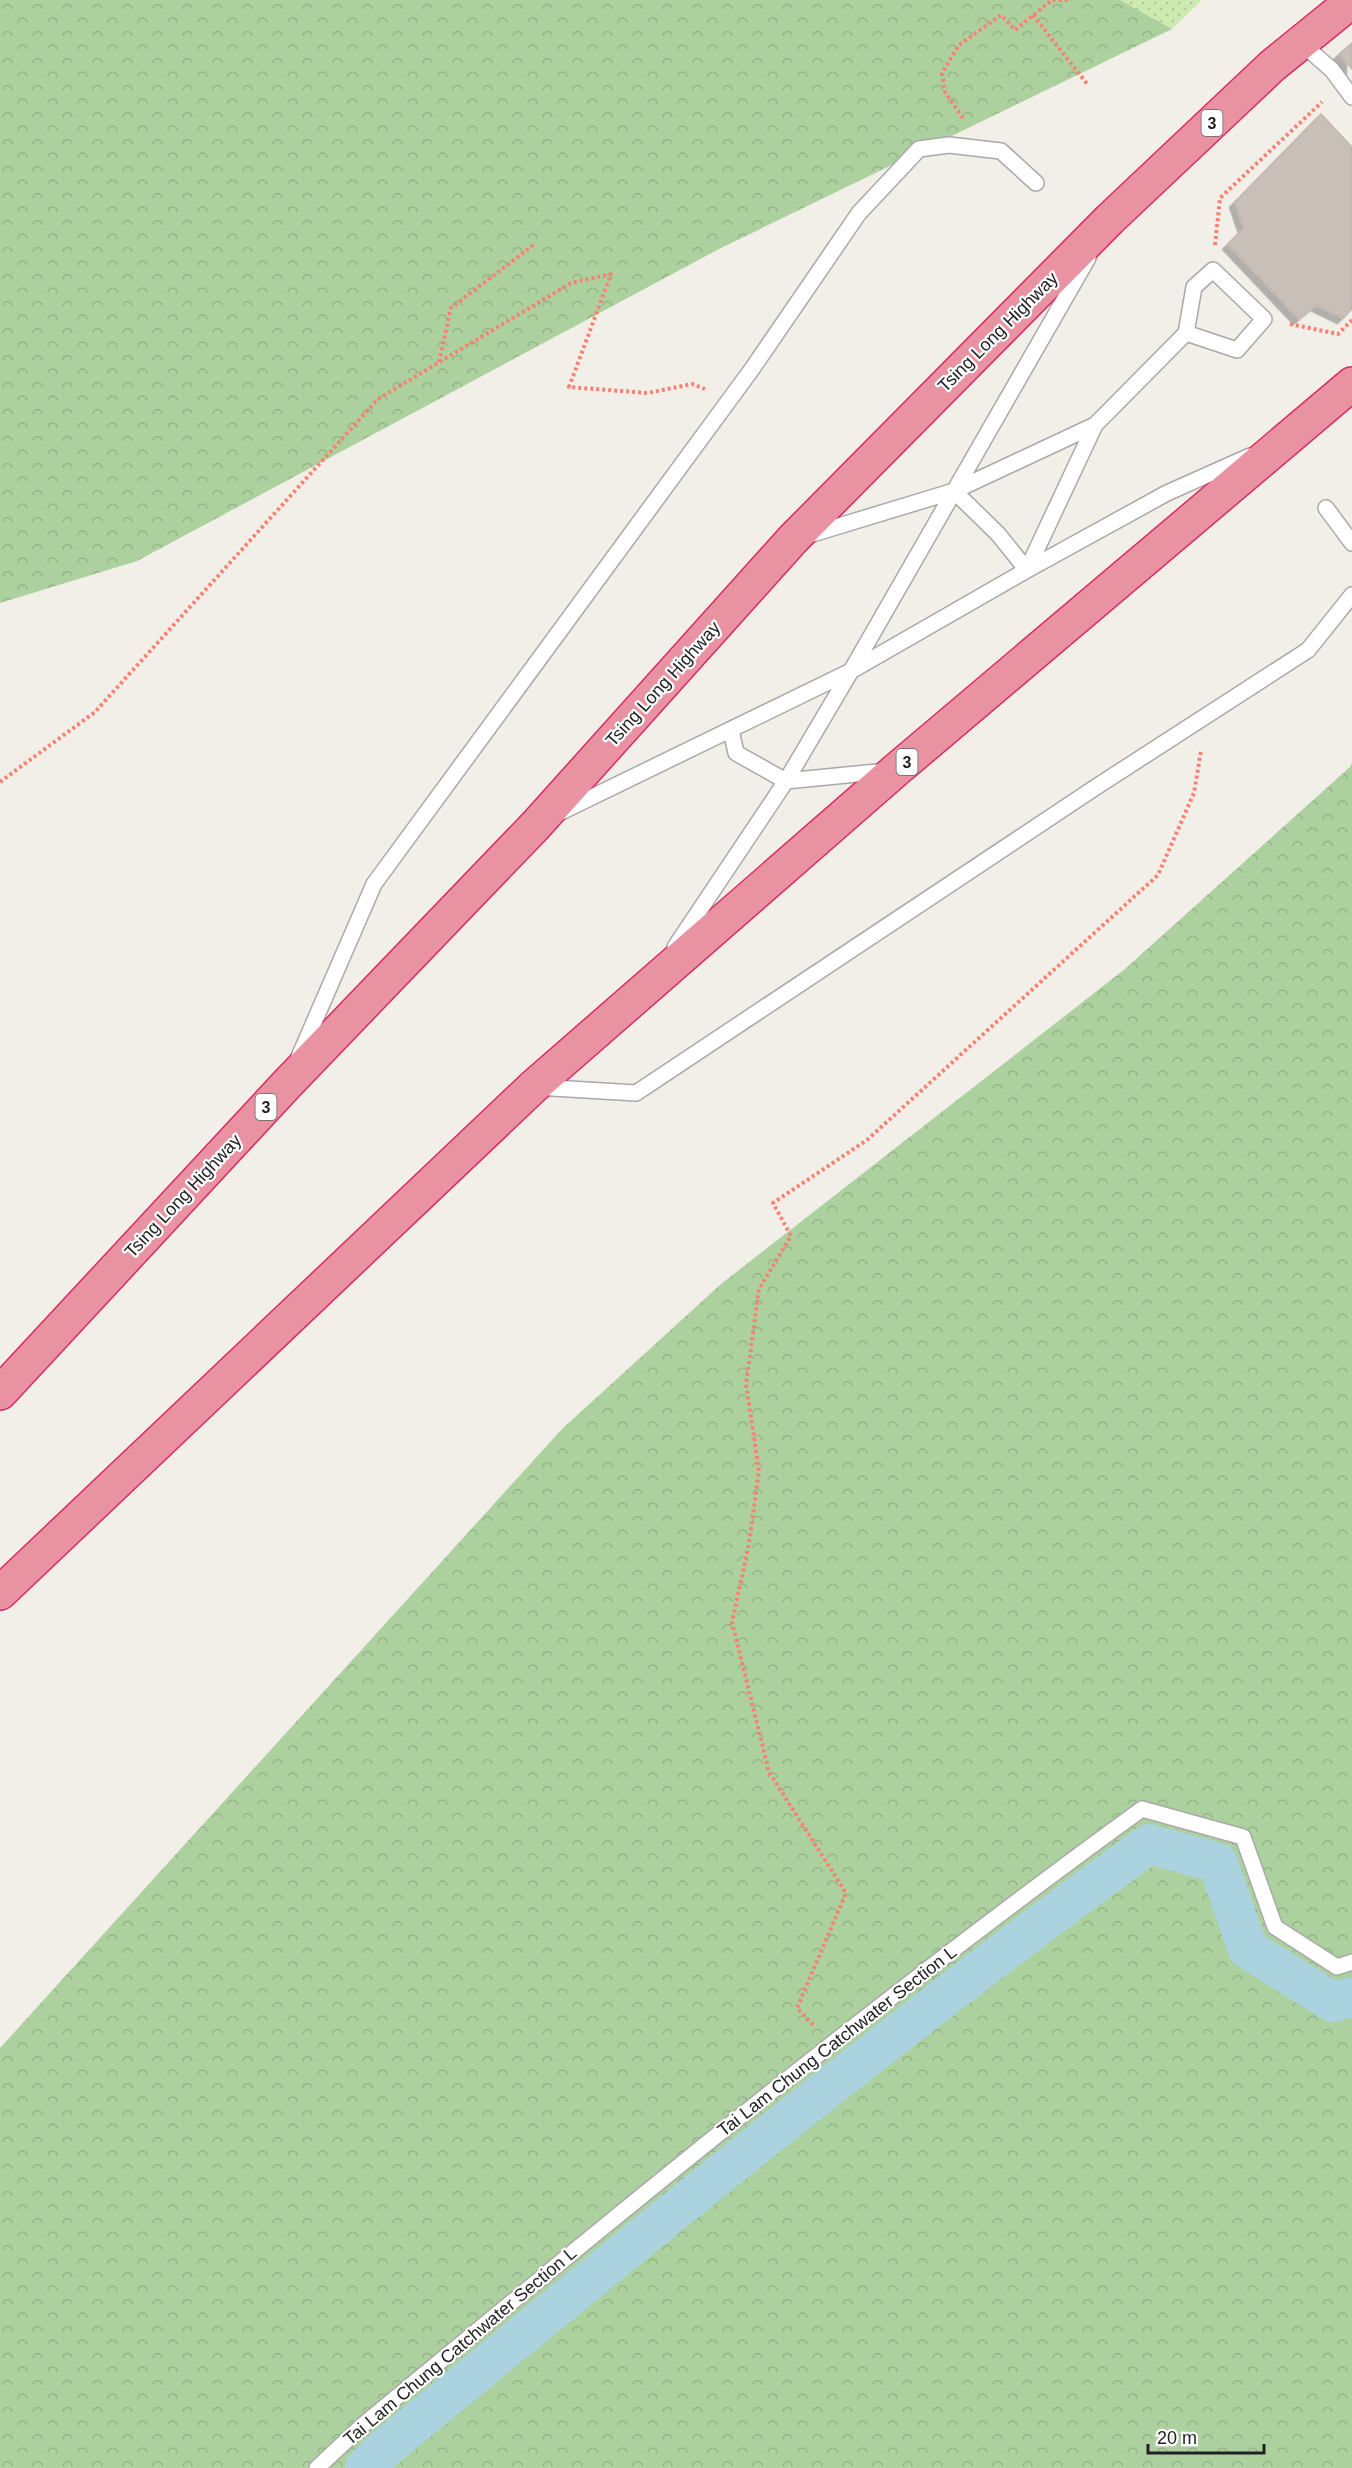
<svg xmlns="http://www.w3.org/2000/svg" width="1352" height="2468" font-family="Arial,sans-serif">
	<style>
		.grass { fill: url(#grass-dots) }
		.forest { fill: url(#forest-crowns) }
		.lines { fill: none; stroke-linecap: round; stroke-linejoin: round }
		.canal { stroke: #aad3df; stroke-width: 40 }
		.building { fill: #c7bfb8; stroke: #c4b6ab; stroke-width: 1.5; filter: url(#shadow) }
		.service-casing { stroke: #a9a9a9; stroke-width: 18 }
		.motorway-casing { stroke: #dc2a67; stroke-width: 36 }
		.path { stroke: #fa8072; stroke-width: 4; stroke-dasharray: 3 3; stroke-linecap: butt }
		.service { stroke: #fff; stroke-width: 15 }
		.motorway { stroke: #e892a2; stroke-width: 33 }
		.labels { text-anchor: middle; dominant-baseline: central; stroke-width: 4.5; stroke-linejoin: round; paint-order: stroke }
		.shield { fill: #fff; stroke: #646464; stroke-width: 1.5 }
		.shield-label { font-size: 16px; font-weight: bold; fill: #222 }
		.street-label { font-size: 18px; fill: #222; stroke: #fff }
	</style>
	<defs>
		<pattern id="grass-dots" width="8" height="8" patternUnits="userSpaceOnUse" patternTransform="scale(1.5)"><rect width="8" height="8" fill="#cdebb0"/><path d="M2 2h.1M6 6h.1" fill="none" stroke="#b0c997" stroke-width="1.8" stroke-linecap="round"/></pattern>
		<pattern id="forest-crowns" width="20" height="18" patternUnits="userSpaceOnUse" patternTransform="scale(1.5)"><rect width="20" height="18" fill="#add19e"/><path d="M2 6a3 3 0 1 1 6 0M12 15a3 3 0 1 1 6 0" fill="none" stroke="#95b388"/></pattern>
		<filter id="shadow"><feDropShadow dx="-5.5" dy="5.5" stdDeviation="0" flood-color="#0004"/></filter>
	</defs>
	<rect width="100%" height="100%" fill="#f2efe9"/>
	<path class="grass" d="M1120 0H1202L1172 29Z"/>
	<path class="forest" d="M0 0H1120L1172 29 719 249 137 561 0 603Z
		M1352 763V2468H0V2048L562 1429 721 1284 1125 969 1350 767Z"/>
	<g class="lines">
		<path class="canal" d="M365 2468 384 2449C635 2242 886 2035 1149 1844L1218 1863 1248 1949 1333 2002 1352 1997"/>
	</g>
	<path class="building" d="M1352 43V69L1339 54Z
		M1321 114 1352 147V309L1343 318 1316 305 1299 319 1228 244 1244 228 1235 202Z"/>
	<g class="lines">
		<defs>
			<path id="service" d="M1300 42 1332 70 1352 97
				M954 491 1095 425
				M1326 508 1352 543
				M806 536 954 491 998 534 1027 570 1095 425 1186 333 1194 287 1213 270 1264 319 1237 350 1186 333
				M731 730 736 753 786 781 887 771
				M557 814 851 671 1027 570 1167 493 1250 456
				M675 947 786 781 851 671 1088 258
				M298 1059 374 884 752 369 859 213 919 149 949 145 1001 151 1036 183
				M536 1087 636 1093 1096 787 1308 650 1352 595
				M317 2468 363 2425C618 2214 874 2003 1142 1809L1243 1837 1275 1927 1337 1967 1352 1962"/>
			<path id="motorway" d="M0 1393 287 1084 536 825 793 539 1110 219 1272 66 1352 1
				M0 1593 533 1087 896 770 1352 384"/>
		</defs>
		<use href="#service" class="service-casing"/>
		<use href="#motorway" class="motorway-casing"/>
		<path class="path" d="M1033 15 1088 85
			M963 118 945 92 942 73 959 45 1001 15 1015 30 1052 0H1071
			M1215 245 1220 198 1322 102
			M1290 324 1338 334 1352 320
			M439 362 451 308 536 243
			M0 782 95 712 378 399 571 283 611 274 569 387 648 393 692 384 705 389
			M813 2025 797 2008 846 1893 769 1772 732 1622 749 1544 759 1471 746 1384 759 1289 791 1236 773 1203 867 1140 1158 875 1194 793 1201 751"/>
		<use href="#service" class="service"/>
		<use href="#motorway" class="motorway"/>
	</g>
	<g class="labels">
		<g class="shield">
			<rect x="1201.5" y="110" width="21" height="26" rx="4.5"/>
			<rect x="896.5" y="749" width="21" height="26" rx="4.5"/>
			<rect x="255.5" y="1094" width="21" height="26" rx="4.5"/>
		</g>
		<g class="shield-label">
			<text x="1212" y="123">3</text>
			<text x="907" y="762">3</text>
			<text x="266" y="1107">3</text>
		</g>
		<g class="street-label">
			<text transform="translate(998 332) rotate(-45)">Tsing Long Highway</text>
			<text transform="translate(663 684) rotate(-48)">Tsing Long Highway</text>
			<text transform="translate(183 1196) rotate(-47)">Tsing Long Highway</text>
			<text transform="translate(837 2041) rotate(-38)">Tai Lam Chung Catchwater Section L</text>
			<text transform="translate(460 2346) rotate(-40)">Tai Lam Chung Catchwater Section L</text>
		</g>
	</g>
	<path d="M1148 2444v9h116v-9" fill="none" stroke="#222222" stroke-width="3"/>
	<text x="1157" y="2444" font-size="18" fill="#222222" stroke="#ffffff" stroke-width="4.5" paint-order="stroke">20 m</text>
</svg>
